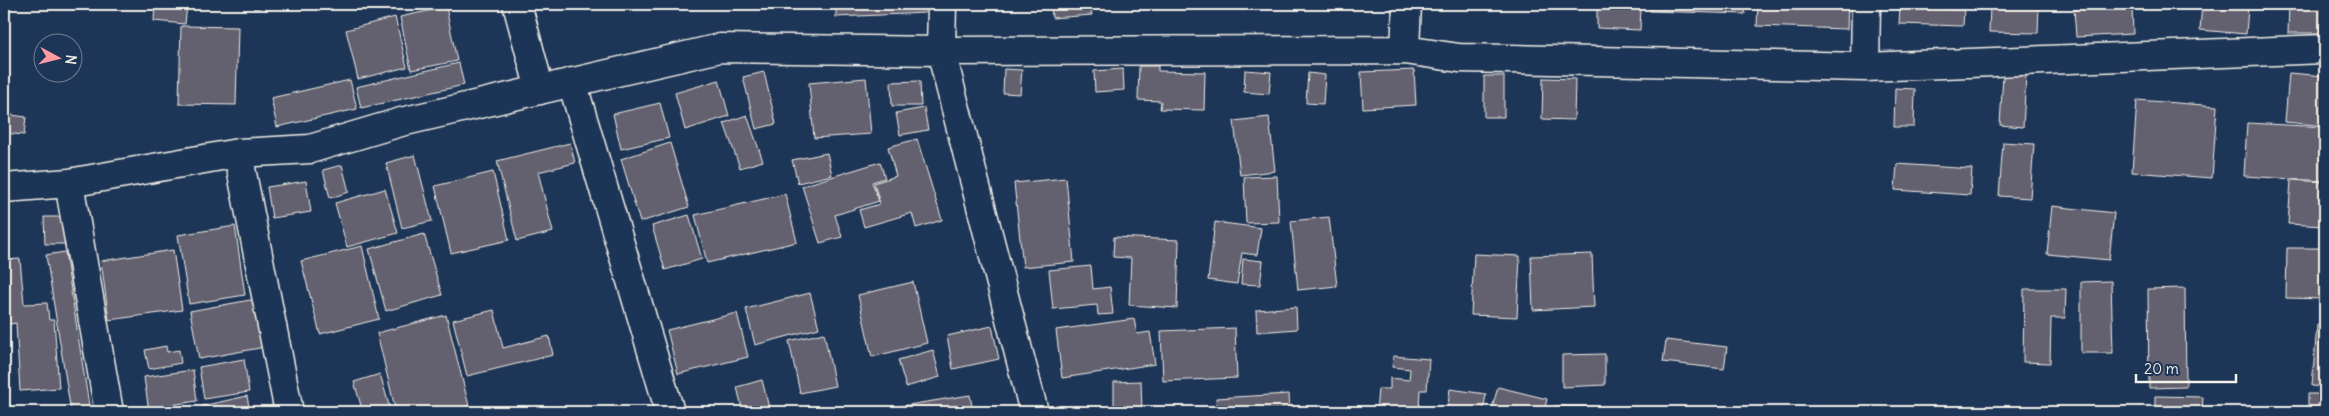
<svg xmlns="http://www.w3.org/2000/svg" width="2329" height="416" font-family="Delius,sans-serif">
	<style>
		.building { fill: #64616f; stroke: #f4f1e8 }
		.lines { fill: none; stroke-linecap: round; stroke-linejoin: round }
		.minor-casing { stroke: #f4f1e8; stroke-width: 31 }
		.minor { stroke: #1d3557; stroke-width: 28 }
	</style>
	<rect width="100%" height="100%" fill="#1d3557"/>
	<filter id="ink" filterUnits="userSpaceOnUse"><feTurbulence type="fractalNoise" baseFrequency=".02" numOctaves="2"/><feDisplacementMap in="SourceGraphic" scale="10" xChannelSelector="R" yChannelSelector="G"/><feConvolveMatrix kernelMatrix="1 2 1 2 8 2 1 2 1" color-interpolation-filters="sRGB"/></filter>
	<g filter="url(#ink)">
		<path class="building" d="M155 4 187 5 185 24 154 21Z
			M253 4H280L254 9Z
			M836 4H924L925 13 836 17Z
			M1051 4H1090L1092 15 1052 18Z
			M1597 4H1641L1640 30 1597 28Z
			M1650 4H1746L1745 14 1650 11Z
			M1758 4H1848L1847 29 1757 26Z
			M2202 4 2248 8 2246 34 2200 30Z
			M2289 4H2325V33H2288Z
			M1990 5 2039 6 2038 33 1989 32Z
			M2132 6 2133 34 2076 37 2074 9Z
			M446 7 457 61 411 70 400 17Z
			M1900 8 1964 10 1963 26 1899 24Z
			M395 17 407 67 358 79 346 30Z
			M181 26 238 27 236 105 179 104Z
			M459 63 464 85 361 108 356 87Z
			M1139 66H1158V71L1205 72 1204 110 1160 109 1161 101 1138 100Z
			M1004 69 1022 70 1020 94 1003 93Z
			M1123 69 1124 90 1095 92 1094 71Z
			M1245 70 1271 72 1269 94 1244 92Z
			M1414 70 1416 105 1363 108 1361 72Z
			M764 72 776 124 756 129 743 77Z
			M1308 73 1325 75 1323 104 1306 103Z
			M2289 73 2325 76V126L2285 122Z
			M2003 74 2026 76 2023 127 2000 125Z
			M1484 76H1504V117H1484Z
			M866 78 871 134 814 138 809 83Z
			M1543 78 1575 79 1574 120 1542 119Z
			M350 80 357 109 277 127 271 98Z
			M719 80 729 116 685 130 675 93Z
			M920 81 921 106H892L891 82Z
			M1895 88 1915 89 1914 127H1894Z
			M2137 100 2217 106 2212 178 2132 172Z
			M660 103 669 138 621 149 613 114Z
			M924 108 928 130 900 135 896 113Z
			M4 114 26 117 24 135 4 133Z
			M747 115 763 161 740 168 724 123Z
			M1269 117 1275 171 1240 175 1234 121Z
			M2247 123 2325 127V181L2244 176Z
			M917 139 942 220 916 228 912 213 864 227 859 210 880 204 874 183 896 176 888 147Z
			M2003 142 2034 144 2030 198 1999 196Z
			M570 143 575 163 538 172 553 232 517 241 497 161Z
			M670 143 689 207 640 222 621 159Z
			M827 153 832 175 798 183 792 160Z
			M415 155 432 221 402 228 386 163Z
			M880 162 885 178 872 182 879 201 835 215 842 237 820 243 802 186Z
			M1897 164 1972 169 1970 195 1895 190Z
			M342 165 349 192 330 198 323 170Z
			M493 172 509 240 451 253 435 186Z
			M1277 176 1279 222 1246 223 1244 177Z
			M1066 178 1074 262 1023 267 1014 183Z
			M2291 180 2325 182V226L2288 224Z
			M306 181 311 212 272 218 267 187Z
			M385 189 398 233 347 247 335 203Z
			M785 194 797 242 707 263 695 215Z
			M2052 206 2114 213 2109 260 2047 254Z
			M689 215 702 259 665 270 652 226Z
			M44 217H65V244H45Z
			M1329 217 1337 286 1298 290 1291 221Z
			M1215 222 1261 228 1257 255 1242 253 1237 284 1208 280Z
			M235 226 245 295 189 304 178 235Z
			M424 234 442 295 386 311 369 249Z
			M1114 237 1179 240 1177 308 1129 305 1131 258 1113 257Z
			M362 246 379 319 320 334 301 261Z
			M2287 248H2325V299L2286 298Z
			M173 250 182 310 109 320 101 261Z
			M65 252 90 412H71L46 255Z
			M1474 254 1520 256 1517 317 1471 315Z
			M1592 254 1594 307 1533 310 1531 256Z
			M20 259 24 304 47 303 49 320H54L59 388 20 391 16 323 4 325V260Z
			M1243 259 1263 261 1260 285 1241 284Z
			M1091 266 1093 289 1110 287 1113 314 1098 315 1097 305 1053 309 1049 270Z
			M2111 281 2113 353H2081V282Z
			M913 282 927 343 872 357 858 295Z
			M2185 288 2186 387 2149 388 2148 289Z
			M2024 289H2066L2065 318H2051L2050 363 2023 362Z
			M810 293 819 328 755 345 746 309Z
			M256 299 265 347 199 359 190 311Z
			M1296 307 1297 329 1257 332 1256 310Z
			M494 310 503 348 549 336 553 355 467 376 453 320Z
			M737 313 748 357 678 374 667 330Z
			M446 315 469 406 443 412H396L377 333Z
			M1134 319 1137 334 1150 332 1155 364 1062 378 1056 330Z
			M2317 325H2325V387L2312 386Z
			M992 326 999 359 953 369 947 336Z
			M1235 328 1237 378 1163 381 1161 331Z
			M824 333 835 386 800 393 789 341Z
			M1666 340 1727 347 1724 369 1663 362Z
			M166 346 167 352 179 350 181 363 149 369 145 350Z
			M933 350 940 377 906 387 898 360Z
			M1605 354V385L1562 387V355Z
			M1393 356 1429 359 1427 390H1420L1419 409 1407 408 1406 412H1376L1378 389H1390V378L1409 380 1410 369 1392 367Z
			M244 359 249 392 204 399 199 367Z
			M193 370 197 401 170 405 172 412H149L144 377Z
			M380 374 391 412H363L354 382Z
			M762 380 770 412H743L737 387Z
			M1141 381 1142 412H1114V382Z
			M1498 387 1547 399 1544 412H1491Z
			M1450 389 1486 394 1483 412H1447Z
			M1289 394 1290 412H1217L1216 398Z
			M2308 394H2325V412H2308Z
			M970 395 973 412H896V407Z
			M247 396 250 412H203L202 406Z
			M2155 396 2203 397 2202 412H2155Z
			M1555 406 1596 407 1595 412H1555Z"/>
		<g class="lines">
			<defs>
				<path id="minor" d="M517 4 540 90
					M942 4 941 51 1034 412
					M1405 50 1407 4
					M1865 67 1866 4
					M572 82 670 412
					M238 153 289 412
					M69 183 109 412
					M4 188 69 183 238 153 310 149 401 122 720 48 941 51 1405 50 1459 58 1865 67 2325 49"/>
			</defs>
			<use href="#minor" class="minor-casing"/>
			<use href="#minor" class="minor"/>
		</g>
	</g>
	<rect width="2329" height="416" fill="none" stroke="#1d3557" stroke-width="20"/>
	<rect x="10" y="10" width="2309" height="396" fill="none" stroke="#f4f1e8" stroke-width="2" filter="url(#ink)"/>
	<g transform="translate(58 58) rotate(97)"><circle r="24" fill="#1d3557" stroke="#738091"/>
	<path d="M0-4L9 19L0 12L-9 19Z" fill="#ff9aa2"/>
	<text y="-8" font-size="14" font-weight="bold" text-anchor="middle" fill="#f4f1e8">N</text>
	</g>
	<path d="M2136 374v8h100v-8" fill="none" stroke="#f4f1e8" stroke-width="2.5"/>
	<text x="2144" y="374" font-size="15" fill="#f4f1e8" stroke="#1d3557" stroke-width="4" paint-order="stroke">20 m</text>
</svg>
